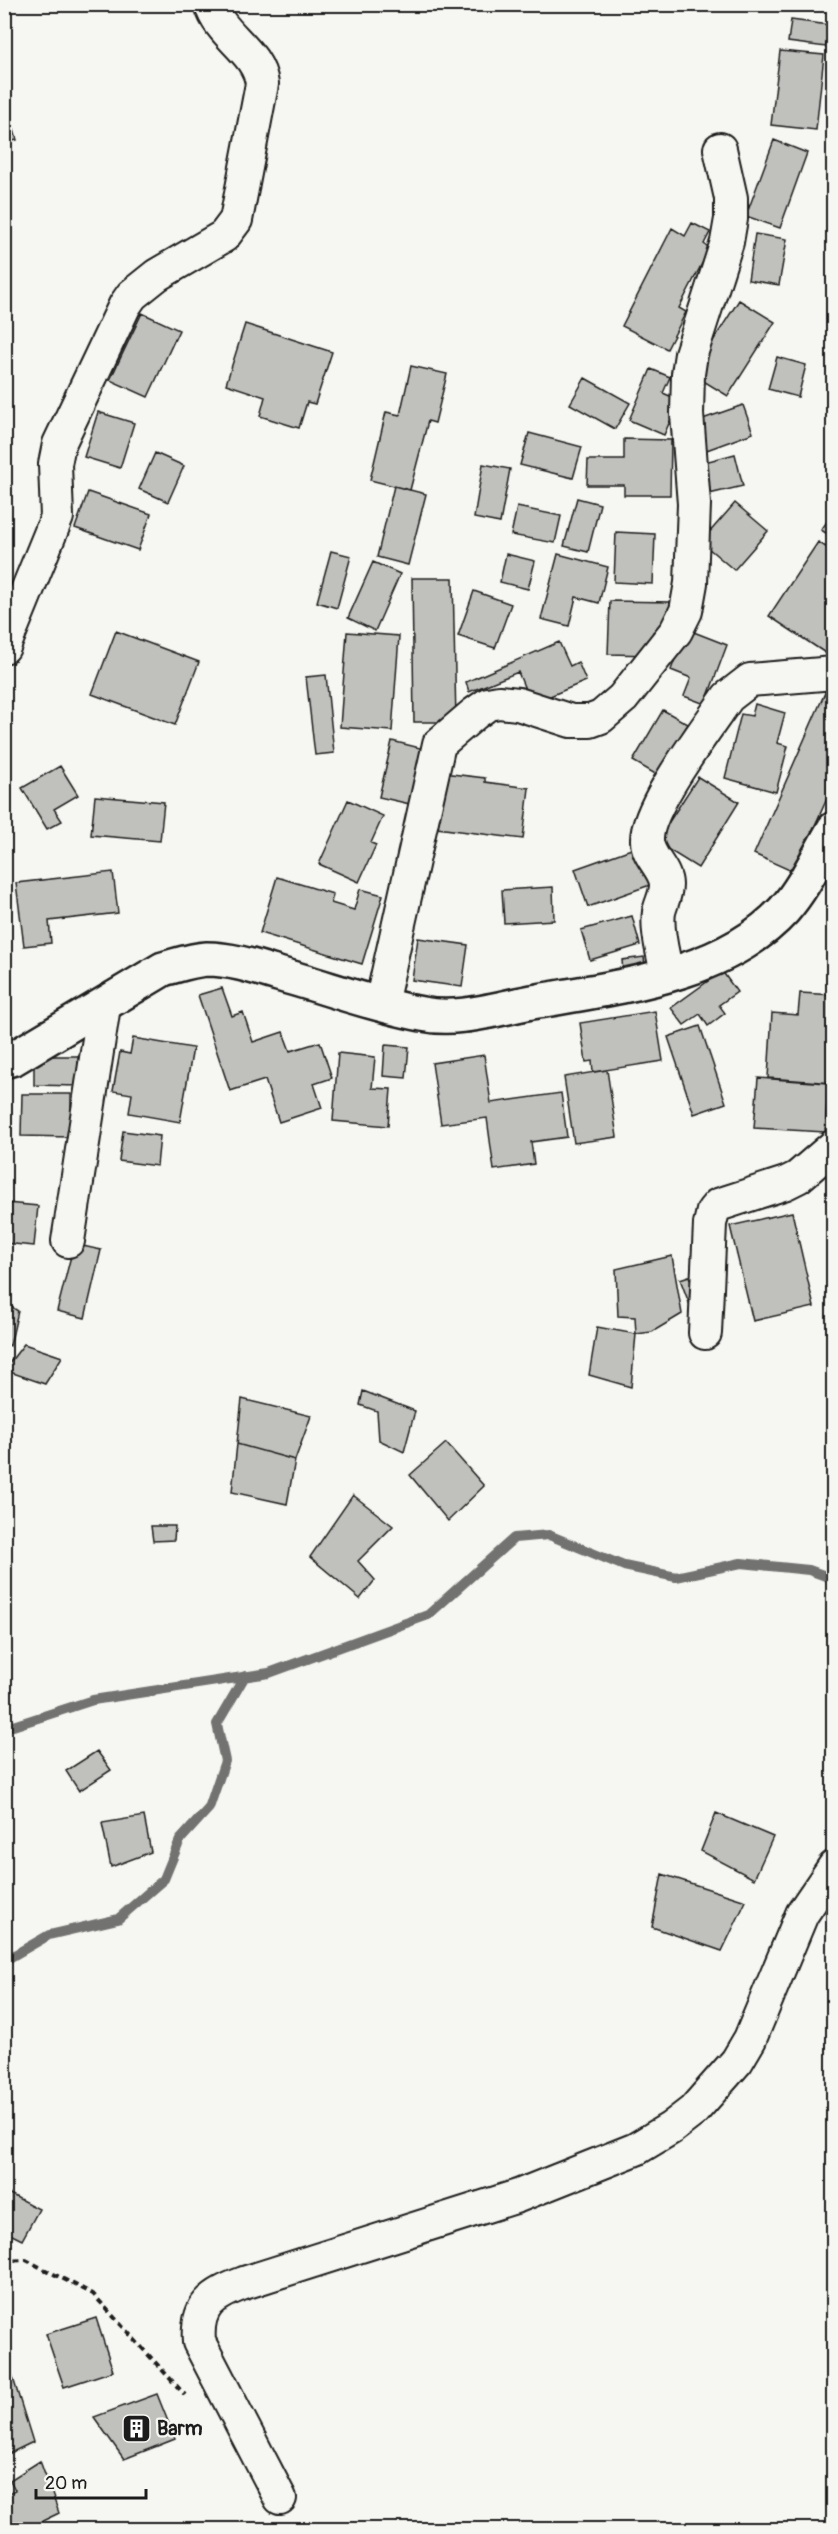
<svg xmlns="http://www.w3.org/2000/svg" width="838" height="2534" font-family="Pangolin,sans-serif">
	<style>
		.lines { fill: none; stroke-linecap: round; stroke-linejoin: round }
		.stream { stroke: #727271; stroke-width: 10 }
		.building { fill: #c0c0bd; stroke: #1c1c1c; stroke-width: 1.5 }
		.street-casing { stroke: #1c1c1c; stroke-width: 36 }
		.secondary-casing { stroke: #1c1c1c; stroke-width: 38 }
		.path { stroke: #1c1c1c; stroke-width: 4; stroke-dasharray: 6 4.5; stroke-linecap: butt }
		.street { stroke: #f6f6f2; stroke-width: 32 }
		.secondary { stroke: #f6f6f2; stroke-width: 33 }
		.labels { text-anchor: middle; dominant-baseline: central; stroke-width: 4.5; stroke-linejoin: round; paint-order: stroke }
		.poi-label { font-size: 20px; font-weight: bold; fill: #1c1c1c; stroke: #f6f6f2; text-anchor: start }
	</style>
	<rect width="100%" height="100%" fill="#f6f6f2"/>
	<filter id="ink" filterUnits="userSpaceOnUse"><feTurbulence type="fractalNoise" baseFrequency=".0167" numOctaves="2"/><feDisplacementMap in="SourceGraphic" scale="12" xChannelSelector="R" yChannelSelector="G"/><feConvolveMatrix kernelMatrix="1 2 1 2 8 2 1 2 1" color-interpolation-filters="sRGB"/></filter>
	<g filter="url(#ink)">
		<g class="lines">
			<path class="stream" d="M4 1723 13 1726 93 1700 269 1673 428 1615 514 1538 549 1535 624 1566 676 1577 741 1563 809 1570 834 1579
				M4 1961 49 1935 118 1919 164 1879 180 1840 209 1808 225 1761 217 1724 245 1676"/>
		</g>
		<path class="building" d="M791 20 829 25 826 47 788 42Z
			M780 51 824 55 816 130 771 125Z
			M4 97 17 140 4 143Z
			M774 140 807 153 780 228 746 216Z
			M692 223 710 232 704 244 710 248 679 308 686 312 667 349 622 326 672 228 685 236Z
			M755 234 787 239 779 285 748 280Z
			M739 300 775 322 728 396 692 374Z
			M142 313 179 330 148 397 110 380Z
			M245 324 332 352 315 404 307 402 299 428 260 416 265 397 226 384Z
			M777 357 806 365 798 397 768 389Z
			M411 366 447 374 435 423 428 421 410 490 370 480 386 412 400 415Z
			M651 369 670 377 663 393 679 400 664 435 629 420Z
			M585 378 630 403 615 429 570 404Z
			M743 405 753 433 704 451 694 422Z
			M98 412 134 423 120 468 84 457Z
			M529 433 582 447 573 478 520 465Z
			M624 439 671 440 670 495H624V485H587L588 460H624Z
			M155 453 184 466 168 502 139 489Z
			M735 454 743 486 709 494 701 463Z
			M483 464 510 469 500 523 474 518Z
			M394 486 426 494 408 565 377 557Z
			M88 492 151 514 138 550 75 528Z
			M577 498 600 504 588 552 564 546Z
			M735 503 768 531 734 570 701 542Z
			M517 507 561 516 555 543 511 535Z
			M834 512V538L821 530Z
			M616 532 655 534 653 584 614 582Z
			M818 542 834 552 833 658 769 616Z
			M331 551 351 556 337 608 317 602Z
			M506 554 535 561 528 589 500 582Z
			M558 554 608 567 599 603 576 597 569 626 541 619Z
			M373 562 400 574 375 631 348 618Z
			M412 578H453L456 722H414Z
			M474 591 511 604 495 648 458 636Z
			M610 601 671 602 670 632H653V655L608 654Z
			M686 629 727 645 705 704 684 696 691 678 671 670Z
			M116 631 199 662 175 725 92 694Z
			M347 632 399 636 392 731 340 727Z
			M559 642 570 666 578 662 586 681 531 704 518 672 469 692 466 682Z
			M326 675 334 753 315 755 306 677Z
			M827 688 834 691V783L794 872 754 854Z
			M755 704 785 713 777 743 788 746 776 792 725 778 741 714 752 716Z
			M663 710 688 724 657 775 633 761Z
			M392 741 424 749 410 804 379 797Z
			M60 766 78 795 54 809 62 821 47 829 22 788Z
			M443 773 485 778V782L529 788 523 839 437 828Z
			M698 777 739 802 698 868 656 842Z
			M95 796 164 802 160 841 91 835Z
			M348 800 383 816 371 843 376 845 359 882 319 864Z
			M637 847 650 885 588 907 575 869Z
			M113 872 118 913 49 921 51 943 24 946 16 883Z
			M277 877 333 894 331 903 354 910 360 889 383 895 362 964 260 933Z
			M553 887 554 920 504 923 502 890Z
			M632 916 640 945 590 960 581 930Z
			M418 938 468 945 462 987 412 980Z
			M644 957 646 976 623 972 622 960Z
			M722 971 737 992 719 1005 725 1013 708 1026 700 1014 684 1025 671 1008Z
			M222 988 232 1016 243 1012 253 1042 283 1032 290 1051 320 1042 332 1078 314 1084 322 1108 279 1122 265 1080 230 1091 198 995Z
			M800 993 834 995V1083L768 1078 772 1013 798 1015Z
			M655 1011 663 1061 593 1072 592 1061 586 1062 580 1023Z
			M700 1026 726 1103 694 1114 668 1037Z
			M133 1038 193 1048 180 1122 129 1113 132 1094 113 1091 120 1052 130 1054Z
			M385 1045 409 1047 406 1078 383 1076Z
			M338 1053 375 1057 372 1088 391 1089 388 1126 333 1121Z
			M484 1055 491 1103 561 1093 567 1137 531 1142 534 1164 494 1170 487 1118 441 1124 432 1063Z
			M34 1056H78V1086L34 1085Z
			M607 1070 617 1137 574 1143 564 1077Z
			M758 1078 828 1083 825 1132 754 1128Z
			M22 1094H71V1137L21 1136Z
			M123 1131 160 1136 157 1166 119 1161Z
			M7 1203 38 1206 34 1246 4 1243Z
			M792 1212 814 1307 753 1321 730 1226Z
			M74 1244 101 1250 85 1318 57 1311Z
			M672 1256 682 1314 652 1332 636 1334 635 1317 618 1316 616 1269Z
			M689 1276 702 1316 695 1319 680 1279Z
			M4 1302 18 1311 10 1346 4 1341Z
			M597 1327 636 1334 631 1387 589 1375Z
			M24 1344 62 1357 45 1384 4 1370Z
			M363 1391 415 1411 404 1452 379 1440 377 1411 360 1405Z
			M242 1399 311 1416 295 1460 237 1444Z
			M446 1443 484 1486 448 1521 410 1475Z
			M237 1444 295 1460 287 1504 232 1492Z
			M353 1495 393 1526 358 1561 375 1580 360 1599 310 1557Z
			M151 1526H175L174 1540 153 1541Z
			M97 1751 111 1770 79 1791 66 1771Z
			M716 1813 773 1837 754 1879 701 1851Z
			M144 1816 151 1852 111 1867 102 1823Z
			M662 1874 746 1901 722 1951 652 1927Z
			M4 2191 39 2209 22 2240 4 2231Z
			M96 2318 113 2371 64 2387 46 2334Z
			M4 2349 33 2442 4 2456Z
			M157 2394 175 2439 124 2459 94 2417Z
			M40 2461 59 2513 24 2530H4V2495L15 2490 10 2480Z"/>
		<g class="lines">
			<defs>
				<path id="street" d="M4 647 57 517 55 464 59 444 125 305 132 295 157 275 224 236 236 220 262 84C258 50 219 36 211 4
					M667 975C664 956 656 932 659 912 661 903 666 895 666 885 666 869 647 857 647 840 646 807 708 727 728 697L750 680 834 673
					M381 1004 439 744 474 714 488 704 499 702 518 704 571 721H590L601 717 623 698 676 631 686 611 691 583 694 504 687 414 688 374 691 354 727 242 731 219V198L720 149
					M68 1241 104 1006
					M705 1333 710 1224 713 1211 718 1205 786 1183 798 1177 834 1146
					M280 2498 199 2342C196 2305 212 2295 244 2283L518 2196 636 2149 671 2128 693 2111 737 2061 750 2039 802 1914 834 1867"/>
				<path id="secondary" d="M4 1061 14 1058 163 969C178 965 191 960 207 959 231 959 255 967 278 974 326 987 373 1005 422 1014 460 1022 500 1007 538 1001 619 987 725 975 784 910 805 886 818 856 834 829"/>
			</defs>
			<use href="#street" class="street-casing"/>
			<use href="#secondary" class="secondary-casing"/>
			<path class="path" d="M4 2261 26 2260 93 2294 185 2395"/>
			<use href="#street" class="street"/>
			<use href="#secondary" class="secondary"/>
		</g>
	</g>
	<defs>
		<symbol id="building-square" viewBox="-11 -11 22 22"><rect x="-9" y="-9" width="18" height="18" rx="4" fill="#1c1c1c" stroke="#f6f6f2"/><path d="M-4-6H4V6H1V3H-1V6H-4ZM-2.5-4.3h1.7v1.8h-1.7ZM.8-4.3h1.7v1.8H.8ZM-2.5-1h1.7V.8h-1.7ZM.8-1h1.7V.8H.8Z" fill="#fff"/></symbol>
	</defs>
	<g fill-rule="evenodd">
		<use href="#building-square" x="120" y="2412" width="33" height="33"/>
	</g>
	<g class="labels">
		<g class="poi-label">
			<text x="157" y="2428">Barm</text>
		</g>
	</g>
	<rect width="838" height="2534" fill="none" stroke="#f6f6f2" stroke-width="24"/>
	<rect x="12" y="12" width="814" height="2510" fill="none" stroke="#1c1c1c" stroke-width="2" filter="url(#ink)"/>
	<path d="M36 2489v9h110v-9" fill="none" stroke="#1c1c1c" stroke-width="3"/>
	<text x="45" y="2489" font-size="18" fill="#1c1c1c" stroke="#f6f6f2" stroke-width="4.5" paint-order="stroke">20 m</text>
</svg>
